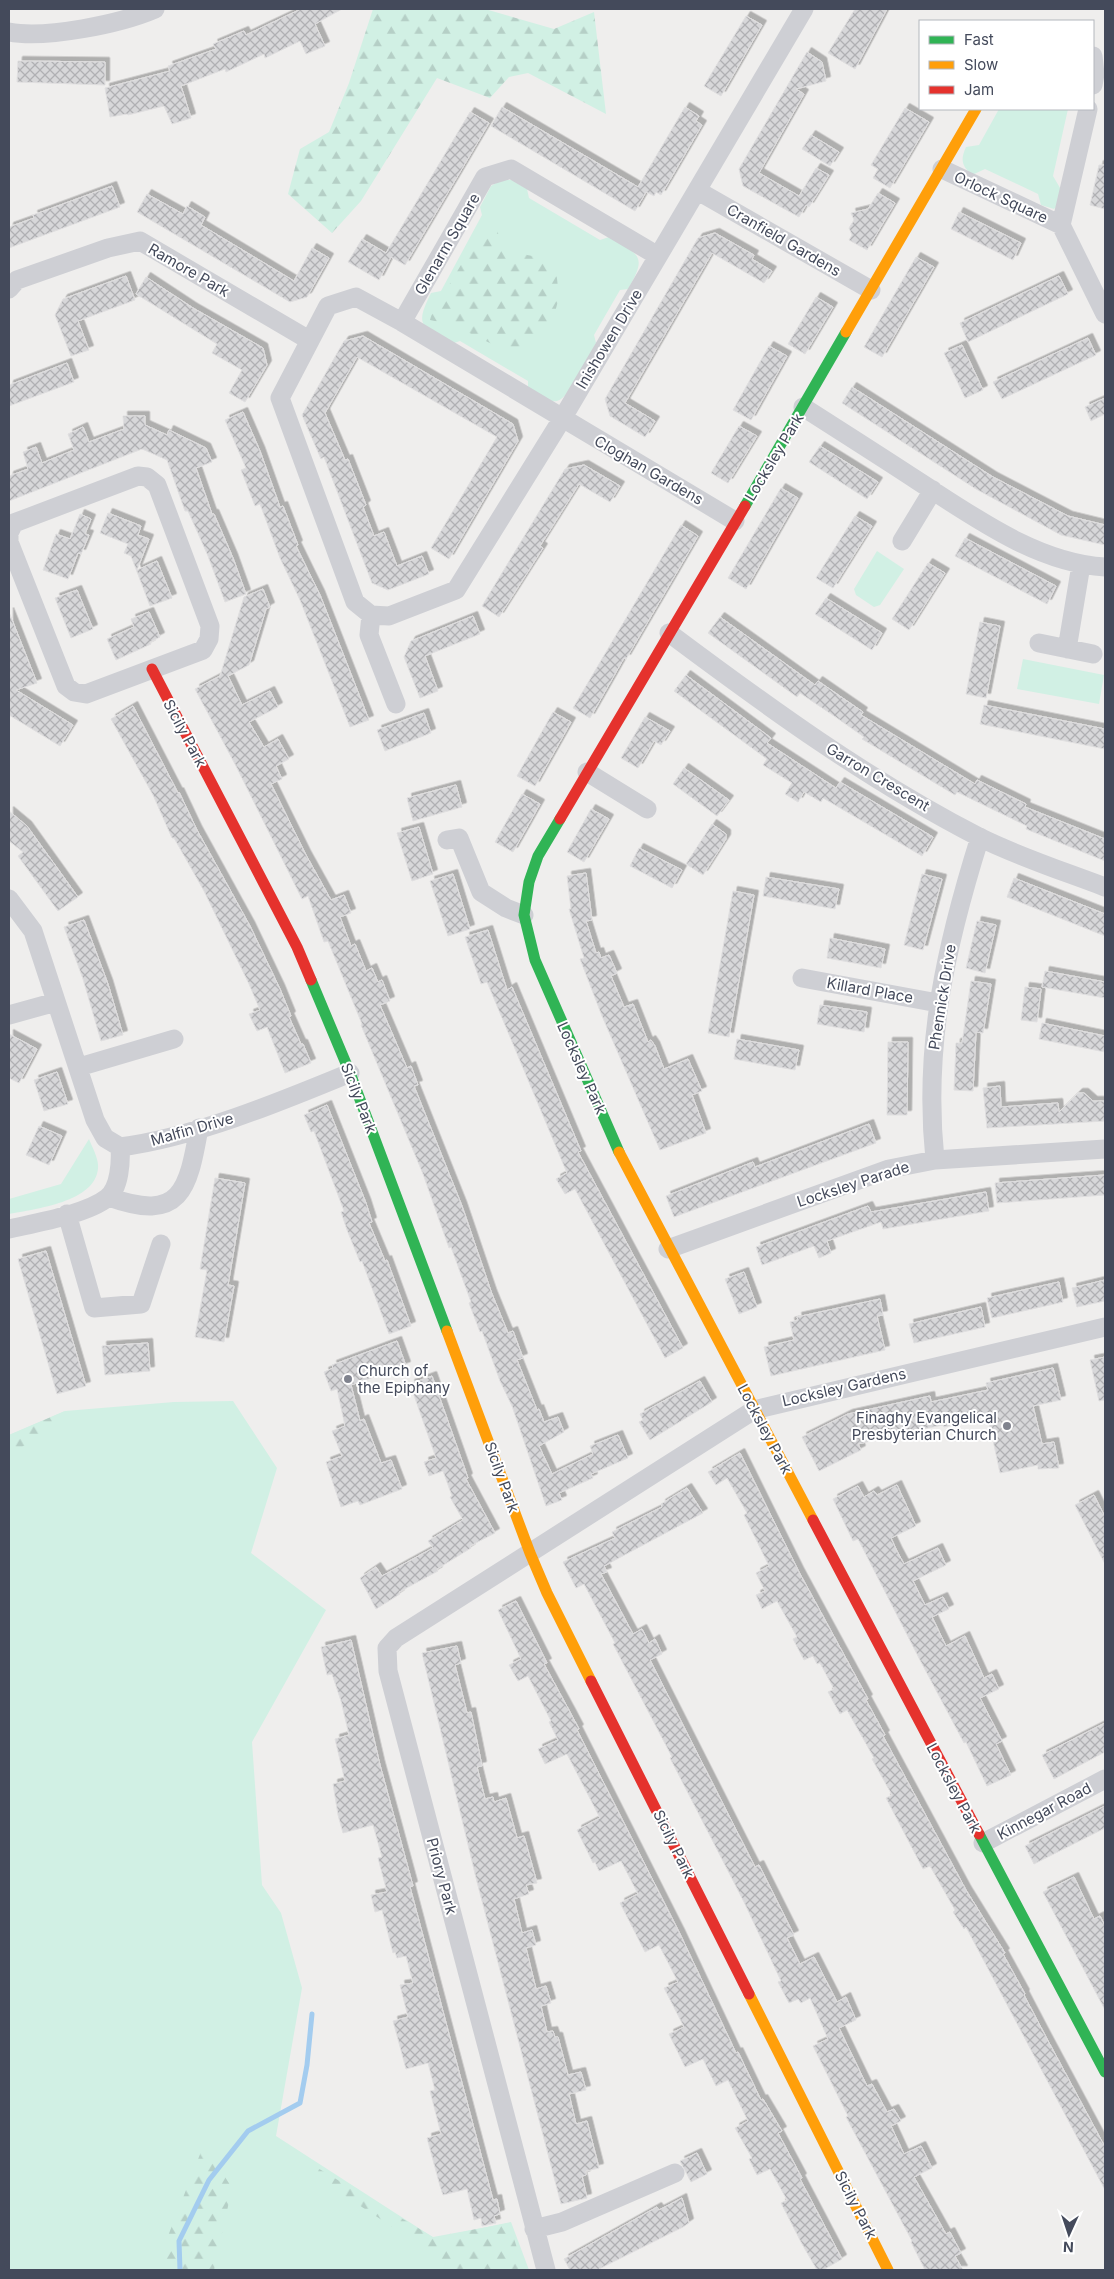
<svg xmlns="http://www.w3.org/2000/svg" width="1114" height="2279" font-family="Inter,sans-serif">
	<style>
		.grass { fill: #d1f0e4 }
		.forest { fill: url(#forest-firs) }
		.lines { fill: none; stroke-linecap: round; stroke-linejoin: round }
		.stream { stroke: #a3ccef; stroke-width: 5 }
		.building { fill: url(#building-cross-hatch); stroke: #e0dfe0; filter: url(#shadow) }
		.street { stroke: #cecfd4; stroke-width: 19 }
		.fast { stroke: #30b455; stroke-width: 11 }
		.slow { stroke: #ff9f0a; stroke-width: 11 }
		.jam { stroke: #e5322d; stroke-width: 11 }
		.poi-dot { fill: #80838e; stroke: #fff; stroke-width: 2 }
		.labels { text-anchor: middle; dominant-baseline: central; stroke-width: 4; stroke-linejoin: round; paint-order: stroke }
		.street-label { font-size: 15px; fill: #444a5b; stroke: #fff }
		.poi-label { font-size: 15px; fill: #444a5b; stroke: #fff; text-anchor: start }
	</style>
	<defs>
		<pattern id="forest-firs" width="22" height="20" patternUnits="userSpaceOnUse" patternTransform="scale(1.25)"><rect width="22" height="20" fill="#d1f0e4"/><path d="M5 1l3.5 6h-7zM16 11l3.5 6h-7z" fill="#b5cfc6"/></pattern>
		<pattern id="building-cross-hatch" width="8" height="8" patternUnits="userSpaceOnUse" patternTransform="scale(1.25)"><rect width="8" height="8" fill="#d7d7d9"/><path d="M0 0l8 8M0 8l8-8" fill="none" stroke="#b0b0b3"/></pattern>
		<filter id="shadow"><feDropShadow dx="4.5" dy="-4.5" stdDeviation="0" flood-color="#0004"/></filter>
	</defs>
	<rect width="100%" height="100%" fill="#efeeed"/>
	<path class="grass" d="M999 109H1068L1053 176 1063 193 1058 205 1054 209 1041 205 1038 194 985 169 972 175C962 166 960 160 966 147L979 145Z
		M501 180H512L527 189 529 198 600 240 609 237C639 255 648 255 628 289L620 290 594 335 596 343C589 356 570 398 557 401 547 403 536 393 528 389V381L460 341 451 344C422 326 414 327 431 293L441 291 482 215 480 207 491 186Z
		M877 551 904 569 880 605 874 607 856 595 854 589Z
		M1023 659 1104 675 1099 704 1017 689Z
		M89 1139C92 1147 99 1159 98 1168 96 1202 35 1209 9 1214V1199L61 1184Z
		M233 1401 277 1468 251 1553 326 1610 252 1742 262 1885 281 1913 302 1988 276 2136 434 2238 511 2222 529 2270H9V1435L65 1411 174 1402Z"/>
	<path class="forest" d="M373 9H485L554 29 594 12 606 114 528 73 509 77 490 98 437 78 361 201 332 233 288 194 300 149 329 132 349 83Z
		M496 225 501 245 527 255 555 260 559 297 550 331 526 349 498 347 453 325 430 320 434 303 442 297 484 226Z
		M65 1411 33 1441 9 1454V1435Z
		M204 2144 232 2188 214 2270H162L168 2236Z
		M316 2167 433 2237 509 2223 524 2270H447L440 2258 316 2177Z"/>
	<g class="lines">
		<path class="stream" d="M180 2270 179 2241 209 2180 248 2131 300 2103 307 2065 312 2014"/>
	</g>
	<path class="building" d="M301 9H342L315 24 325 46 306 54 300 41 265 58 264 54 226 72 225 69 181 86 191 118 172 124 164 106 128 115 127 114 110 117 105 88 170 71 168 66 216 49 213 44 244 31 246 35Z
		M855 9H887L855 69 828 53Z
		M746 16 762 25 721 96 704 86Z
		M807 52 822 62 826 81 796 89 804 94 759 173 799 196 816 168 829 175 809 207 806 205 799 217 743 186 739 169Z
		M18 61 105 62V85L17 82Z
		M502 107 638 187 685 107 699 116 696 121 702 125 661 195 656 192 654 196 646 192 635 211 491 126Z
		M905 108 929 122 890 188 873 178 878 169 871 165Z
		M470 112 489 123 405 265 391 257 379 280 348 262 362 239 386 253Z
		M811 135 839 152 830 166 802 149Z
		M1099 165H1105V209L1090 205Z
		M112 186 120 207 9 248V227L34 218 33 215Z
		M878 193 895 203 867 250 849 240 852 235 849 228 854 220 851 213 868 209Z
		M147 194 183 214 187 206 205 217 201 225 294 281 312 248 329 258 307 297 290 302 137 212Z
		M959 212 1021 243 1013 260 951 229Z
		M715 233 754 255 752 259 772 271 764 283 712 253 625 403 655 421 645 437 610 416 605 399 698 238Z
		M916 257 934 267 882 357 864 347Z
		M126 276 135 300 78 321 89 350 71 356 55 315 63 299Z
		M1059 276 1068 294 968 342 960 323Z
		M146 277 193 308 263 348 267 365 245 402 229 393 242 370 212 353 217 344 136 294Z
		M816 297 833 307 805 354 788 344Z
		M363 336 513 424 518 441 449 559 431 548 497 437 357 357 325 413 345 460 348 459 366 505 363 507 374 536 384 532 397 566 422 556 429 574 388 590 372 583 324 457 321 459 302 415 344 341Z
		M1088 338 1096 355 1002 399 993 382Z
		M962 345 983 390 965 398 944 353Z
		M769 346 787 356 751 420 733 410Z
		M67 363 74 382 9 406V385Z
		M852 387 993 477 1068 516 1105 525V545L1061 535 976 489 842 403Z
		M1105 398V414L1091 421 1085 407Z
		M243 412 260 451 280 507 283 506 298 545 296 546 320 595 369 720 350 727 300 600 280 558 260 504 255 506 241 470 246 468 225 420Z
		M123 416H145V425L167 435 169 430 206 448 212 462 196 468 212 514H214L233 558 246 594 225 602 208 556 188 511H185L167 460 142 449 9 501V476L28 469 23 452 36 447 42 463 74 450 68 434 83 427 89 442 124 429Z
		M739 426 757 436 728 483 711 473Z
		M820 446 878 482 867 499 809 462Z
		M584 465 620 486 610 502 579 484 540 546 543 548 499 617 482 606 565 469Z
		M781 488 798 498 746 589 728 578Z
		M108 513 141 526 138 535 149 539 137 570 157 561 172 598 150 606 131 556 124 553 128 544 100 533Z
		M80 514 91 519 85 534 89 535 81 554 78 553 68 579 43 570 56 534 70 539Z
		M855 516 872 526 833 588 816 578Z
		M681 525 698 536 626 659 624 658 590 718 573 708Z
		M965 538 1056 586 1047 604 955 556Z
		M928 563 945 573 909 630 892 619Z
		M263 589 270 607 266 609 249 665 228 676 242 705 270 691 278 707 249 722 264 747 278 739 289 759 276 766 282 779 271 784 306 855 331 900 344 895 351 913 340 917 351 946 355 944 366 971 372 968 378 982 382 980 390 1001 380 1005 407 1068 411 1066 418 1085 414 1086 462 1206 492 1294 508 1333 513 1331 523 1358 517 1360 537 1410 539 1409 544 1422 558 1417 564 1432 539 1446 552 1474 593 1454 590 1446 618 1435 628 1458 591 1474 593 1478 559 1493 562 1500 546 1506 512 1406 500 1381 482 1331 480 1332 469 1303 471 1302 451 1247 449 1248 423 1174 361 1025 362 1024 328 941 324 942 308 896 302 899 236 766 195 689 220 676 244 597Z
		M77 590 93 629 71 638 55 598Z
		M826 598 882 633 872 650 815 614Z
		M9 612 37 683 16 690 73 725 60 746 9 715Z
		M149 612 160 637 150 642 151 644 116 660 107 639 134 627 131 619Z
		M473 616 480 634 425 656 438 691 420 698 404 657 411 641Z
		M720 617 815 685 818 681 863 712 861 715 975 784 977 780 1026 804 1025 807 1105 839V861L1026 829 1027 826 957 792 955 795 862 739 864 737 837 718 800 693 797 697 708 633Z
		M980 622 1000 626 986 698 966 694Z
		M686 675 771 738 767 743 836 788 840 782 933 837 922 856 823 798 821 802 804 792 798 802 785 794 792 783 763 765 767 759 674 691Z
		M984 705 1105 729V749L980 724Z
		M133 706 178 793 179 792 197 830 250 926 280 989 291 1016 289 1017 301 1044H303L311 1063 285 1073 267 1027 257 1031 249 1014 260 1010 249 984 204 891 174 838H172L153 795 111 719Z
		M553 712 571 722 535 786 517 776Z
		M424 713 431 733 385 751 377 730Z
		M645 717 670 731 661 745 654 741 638 768 621 758Z
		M684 768 729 800 717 816 673 784Z
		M456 785 462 807 413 821 407 798Z
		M522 794 540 804 513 852 495 842Z
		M591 809 609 819 584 862 567 852Z
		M9 811 27 826 78 897 58 911 18 856 23 852 9 841Z
		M712 824 726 834V839L703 875 686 864Z
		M419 827 433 874 412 881 397 833Z
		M639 848 682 870 672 888 630 866Z
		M586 873 592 920 586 921 596 953 599 952 601 958 609 955 617 973 611 976 624 1007 633 1004 648 1042 651 1040 655 1046 664 1069 688 1059 702 1091 692 1095 706 1133 660 1150 602 1016 580 959 584 958 569 909H571L567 876Z
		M453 874 470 929 448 936 430 881Z
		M922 874 942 879 923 950 904 945Z
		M766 877 839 889 835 909 763 896Z
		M1014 878 1105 914V936L1007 897Z
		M733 891 754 895 729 1037 708 1033Z
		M84 920 108 984 123 1035 101 1041 83 979 64 927Z
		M977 921 996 925 985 973 966 968Z
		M488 930 507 990 512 987 581 1151 578 1152 683 1348 665 1358 575 1189 565 1194 556 1179 567 1173 487 982 481 984 465 937Z
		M830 938 885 949 881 968 827 958Z
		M1045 971 1105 982V998L1042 987Z
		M971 981 991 984 983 1033 976 1032 973 1091 954 1090 956 1043H962Z
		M1025 987 1041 989 1037 1022 1021 1020Z
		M820 1005 867 1012 864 1032 817 1024Z
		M1042 1023 1105 1036V1052L1039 1039Z
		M9 1034 37 1049 19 1083 9 1078Z
		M737 1039 799 1050 795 1070 734 1059Z
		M888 1042H908L907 1115H887Z
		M57 1072 68 1104 44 1111 34 1080Z
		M1000 1086 1001 1107 1058 1103 1059 1112 1078 1093H1084L1093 1101H1105V1121L987 1128 983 1088Z
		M327 1105 366 1203 372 1222 369 1223 385 1261 387 1260 411 1326 389 1334 362 1261 360 1262 347 1230 341 1212 344 1211 314 1131 311 1132 304 1115Z
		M869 1124 876 1143 674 1217 666 1196 753 1162 755 1167Z
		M39 1126 62 1136 49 1165 26 1155Z
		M1105 1175V1195L997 1203 995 1183Z
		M215 1178 245 1183 228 1285 234 1286 224 1342 195 1337 207 1270 200 1269Z
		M986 1192 989 1211 883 1229 881 1222 827 1241 831 1253 819 1258 814 1246 762 1265 756 1247 868 1206 871 1212Z
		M46 1251 86 1386 57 1394 18 1259Z
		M744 1272 757 1307 739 1314 725 1279Z
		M1105 1280V1301L1077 1307 1072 1288Z
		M1059 1282 1063 1302 992 1318 987 1298Z
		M880 1299 883 1315 877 1316 885 1350 771 1376 764 1347 794 1340 790 1322 798 1320 797 1317Z
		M981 1307 985 1327 914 1343 909 1324Z
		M397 1341 406 1366 351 1385 360 1421 364 1419 381 1463 391 1460 402 1489 360 1505 358 1501 341 1507 326 1462 342 1456 332 1431 345 1426 337 1389 331 1391 324 1372 333 1368 332 1365Z
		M148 1343 150 1371 105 1375 102 1346Z
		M1105 1357V1400L1099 1401 1090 1360Z
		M1053 1368 1061 1400 1033 1406 1042 1444 1054 1442 1059 1468 1038 1469V1465L1000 1473 988 1417 944 1427 943 1425 922 1429 858 1444 861 1450 819 1471 802 1437 848 1414 930 1396 931 1402 988 1390 986 1383Z
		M432 1376 468 1478 466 1479 495 1533 470 1546 471 1548 437 1569 438 1571 399 1592 400 1594 376 1609 360 1578 376 1567 382 1576 433 1548 428 1541 463 1520 450 1497 452 1496 443 1471 429 1476 424 1462 436 1458 410 1384Z
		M700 1381 712 1402 650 1440 639 1422 643 1420 640 1414Z
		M740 1453 799 1572 868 1699 866 1700 885 1735 883 1736 966 1890 1005 1953 1003 1954 1025 1994 1024 1995 1046 2037 1105 2147V2190L966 1927 964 1929 953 1912 955 1910 930 1866 923 1869 886 1798 892 1795 872 1759 874 1758 847 1710 840 1714 828 1692 834 1689 820 1663 817 1664 813 1656 804 1660 793 1639 797 1637 777 1601 762 1609 756 1595 765 1591 756 1573 769 1566 744 1515 747 1513 727 1478 716 1485 708 1472Z
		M897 1485 916 1526 891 1538 897 1551 904 1564 938 1548 946 1565 913 1581 925 1605 943 1597 949 1609 932 1617 946 1646 965 1636 984 1678 992 1674 999 1689 980 1698 1002 1741 996 1744 1011 1775 987 1786 966 1742 964 1743 921 1662 858 1539 853 1541 833 1499 858 1486 864 1497 874 1491 877 1495Z
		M687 1488 703 1513 604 1566 607 1572 601 1574 633 1634 642 1629 649 1643 655 1639 662 1654 650 1660 755 1867 759 1865 794 1935 787 1938 800 1964 814 1957 837 2002 846 1997 856 2020 839 2028 867 2086 872 2084 887 2112 894 2109 901 2121 891 2126 904 2154 921 2146 932 2168 914 2177 946 2234 950 2232 961 2253 955 2256 963 2270H925L911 2242 912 2241 846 2117 848 2116 813 2046 828 2039 810 1998 801 2003 798 1999 789 2003 778 1982 781 1981 744 1902 670 1758 672 1757 613 1644 615 1643 584 1584 576 1588 563 1562 615 1538 612 1532 662 1507 661 1504Z
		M1094 1495 1105 1517V1564L1075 1505Z
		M516 1601 547 1663 544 1664 570 1712 579 1729 577 1730 680 1934 736 2053 738 2052 761 2100 763 2099 782 2131 778 2133 802 2178 800 2179 842 2259 823 2270H817L802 2244 781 2203 787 2200 770 2169 757 2175 749 2159 752 2158 735 2128 748 2121 728 2080 716 2086 703 2059 685 2067 669 2034 684 2027 664 1988 678 1982 659 1945 645 1952 620 1903 638 1894 621 1861 599 1871 595 1862 593 1863 577 1830 600 1818 567 1754 545 1764 538 1749 558 1740 549 1722 551 1721 528 1676 518 1681 509 1665 521 1659 498 1610Z
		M351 1640 380 1765 413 1886 410 1887 493 2200 497 2199 500 2214 494 2216 496 2223 482 2226 481 2218 474 2220 467 2189 443 2195 440 2186 427 2138 441 2134 430 2091 435 2090 428 2063 406 2069 393 2021 408 2017 400 1985 413 1983 406 1956 397 1958 395 1952 393 1953 382 1910 375 1912 371 1895 387 1892 378 1858 382 1857 373 1825 343 1833 338 1815 333 1784 345 1781 335 1739 349 1735 341 1701 332 1674 327 1675 321 1647Z
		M457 1646 461 1663 455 1665 467 1713 471 1712 482 1766 477 1767 485 1799 493 1797 494 1802 506 1798 517 1838 524 1836 537 1883 526 1885 529 1894 514 1899 522 1933 532 1930 536 1945 526 1948 536 1989 546 1986 551 2003 541 2006 547 2032 553 2031 555 2037H558L568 2075 581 2072 586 2090 569 2094 576 2124 587 2121 599 2168 586 2171V2175L582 2176 587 2198 561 2204 476 1878 422 1653Z
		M1105 1723V1752L1054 1779 1042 1755Z
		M1105 1806V1828L1034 1864 1025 1846Z
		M1074 1877 1094 1919 1100 1916 1105 1926V2010L1043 1892Z
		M697 2153 707 2174 691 2182 680 2161Z
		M682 2198 689 2223 683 2227 597 2270H570L564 2259 657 2207 659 2210Z"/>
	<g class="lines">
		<path class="street" d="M9 32C46 39 120 24 155 9
			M1093 56 1095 74 1093 85
			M942 169 1061 225 1088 109
			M698 191 871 290
			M1061 225 1105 314
			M658 256 511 169 485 177 402 322 735 521
			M9 289 17 280 108 248 140 241 309 340
			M402 322 356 297 328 306 280 398 355 602 371 615 389 616 456 590 562 419 804 9
			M803 407C842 432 880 456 918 481 974 517 1037 563 1105 567
			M138 476 147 477 157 485 210 626 209 639 203 650 86 694 74 692 66 686 9 542V533L14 523Z
			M902 541 933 490
			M371 615 369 635 396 704
			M669 633C768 707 868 780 979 837 1019 857 1063 871 1105 887
			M1039 643 1093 654
			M1067 649 1081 565
			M587 772 647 809
			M447 840 459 838 481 892 506 908 524 915
			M9 899 33 931 95 1120 105 1138 120 1147C193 1138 282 1101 350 1073
			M802 978 938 1003
			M9 1015 56 1002
			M79 1067 174 1039
			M935 1160C923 1046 946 945 980 837
			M109 1197C181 1223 188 1190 199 1128
			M67 1214 94 1308 141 1304 161 1244
			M9 1229C35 1223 87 1214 107 1198 120 1188 121 1161 120 1147
			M668 1249 889 1169 935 1160 1105 1149
			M983 1843 1105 1779
			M534 2229 562 2222 675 2173
			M546 2270 388 1671 387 1648 396 1638 754 1410 1105 1327"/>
		<path class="fast" d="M745 506 846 332
			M560 819 538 856 529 882 524 915 535 960 619 1152
			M311 980 350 1073 447 1331
			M979 1834 1105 2072"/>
		<path class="slow" d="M846 332 976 109
			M619 1152 813 1520
			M447 1331 530 1553 547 1593 591 1681
			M749 1994 888 2270"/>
		<path class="jam" d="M152 669 297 947 311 980
			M560 819 745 506
			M813 1520 979 1834
			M591 1681 749 1994"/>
	</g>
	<g class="poi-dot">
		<circle cx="348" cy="1379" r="5"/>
		<circle cx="1007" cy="1426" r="5"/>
	</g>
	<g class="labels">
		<g class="street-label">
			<text transform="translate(1001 197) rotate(25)">Orlock Square</text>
			<text transform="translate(784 240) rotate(30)">Cranfield Gardens</text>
			<text transform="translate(447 244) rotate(-60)">Glenarm Square</text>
			<text transform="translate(189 270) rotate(30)">Ramore Park</text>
			<text transform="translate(609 339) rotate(-59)">Inishowen Drive</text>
			<text transform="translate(774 457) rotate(-59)">Locksley Park</text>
			<text transform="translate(649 470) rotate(30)">Cloghan Gardens</text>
			<text transform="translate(185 733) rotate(62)">Sicily Park</text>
			<text transform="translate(878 777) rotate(31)">Garron Crescent</text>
			<text transform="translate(870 990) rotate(10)">Killard Place</text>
			<text transform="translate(942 997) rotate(-81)">Phennick Drive</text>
			<text transform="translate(582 1068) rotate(66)">Locksley Park</text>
			<text transform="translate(359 1098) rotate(69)">Sicily Park</text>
			<text transform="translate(192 1129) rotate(-16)">Malfin Drive</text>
			<text transform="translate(853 1184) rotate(-18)">Locksley Parade</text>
			<text transform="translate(844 1387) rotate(-13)">Locksley Gardens</text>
			<text transform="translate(765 1429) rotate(62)">Locksley Park</text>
			<text transform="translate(502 1477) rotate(70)">Sicily Park</text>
			<text transform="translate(954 1788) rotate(62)">Locksley Park</text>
			<text transform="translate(1044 1811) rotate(-28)">Kinnegar Road</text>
			<text transform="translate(674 1844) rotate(64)">Sicily Park</text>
			<text transform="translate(442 1876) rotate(75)">Priory Park</text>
			<text transform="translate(856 2205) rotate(63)">Sicily Park</text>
		</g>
		<g class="poi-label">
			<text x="358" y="1370">Church of<tspan x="358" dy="17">the Epiphany</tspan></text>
			<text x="997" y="1417" text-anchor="end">Finaghy Evangelical<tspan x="997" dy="17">Presbyterian Church</tspan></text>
		</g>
	</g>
	<rect width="1114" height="2279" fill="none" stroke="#444a5b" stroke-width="20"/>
	<rect x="919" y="20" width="175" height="90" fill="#ffffff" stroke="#b4b7bd"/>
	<rect x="929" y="36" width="25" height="8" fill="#30b455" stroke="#b4b7bd"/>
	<text x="964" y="45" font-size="15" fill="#444a5b">Fast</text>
	<rect x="929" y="61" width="25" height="8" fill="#ff9f0a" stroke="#b4b7bd"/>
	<text x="964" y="70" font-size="15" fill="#444a5b">Slow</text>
	<rect x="929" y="86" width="25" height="8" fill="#e5322d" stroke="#b4b7bd"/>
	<text x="964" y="95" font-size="15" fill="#444a5b">Jam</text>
	<g transform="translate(1069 2234) rotate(183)" stroke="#ffffff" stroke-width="4" paint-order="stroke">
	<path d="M0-4L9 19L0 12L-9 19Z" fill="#444a5b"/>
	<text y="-8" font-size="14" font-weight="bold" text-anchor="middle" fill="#444a5b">N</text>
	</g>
</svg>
